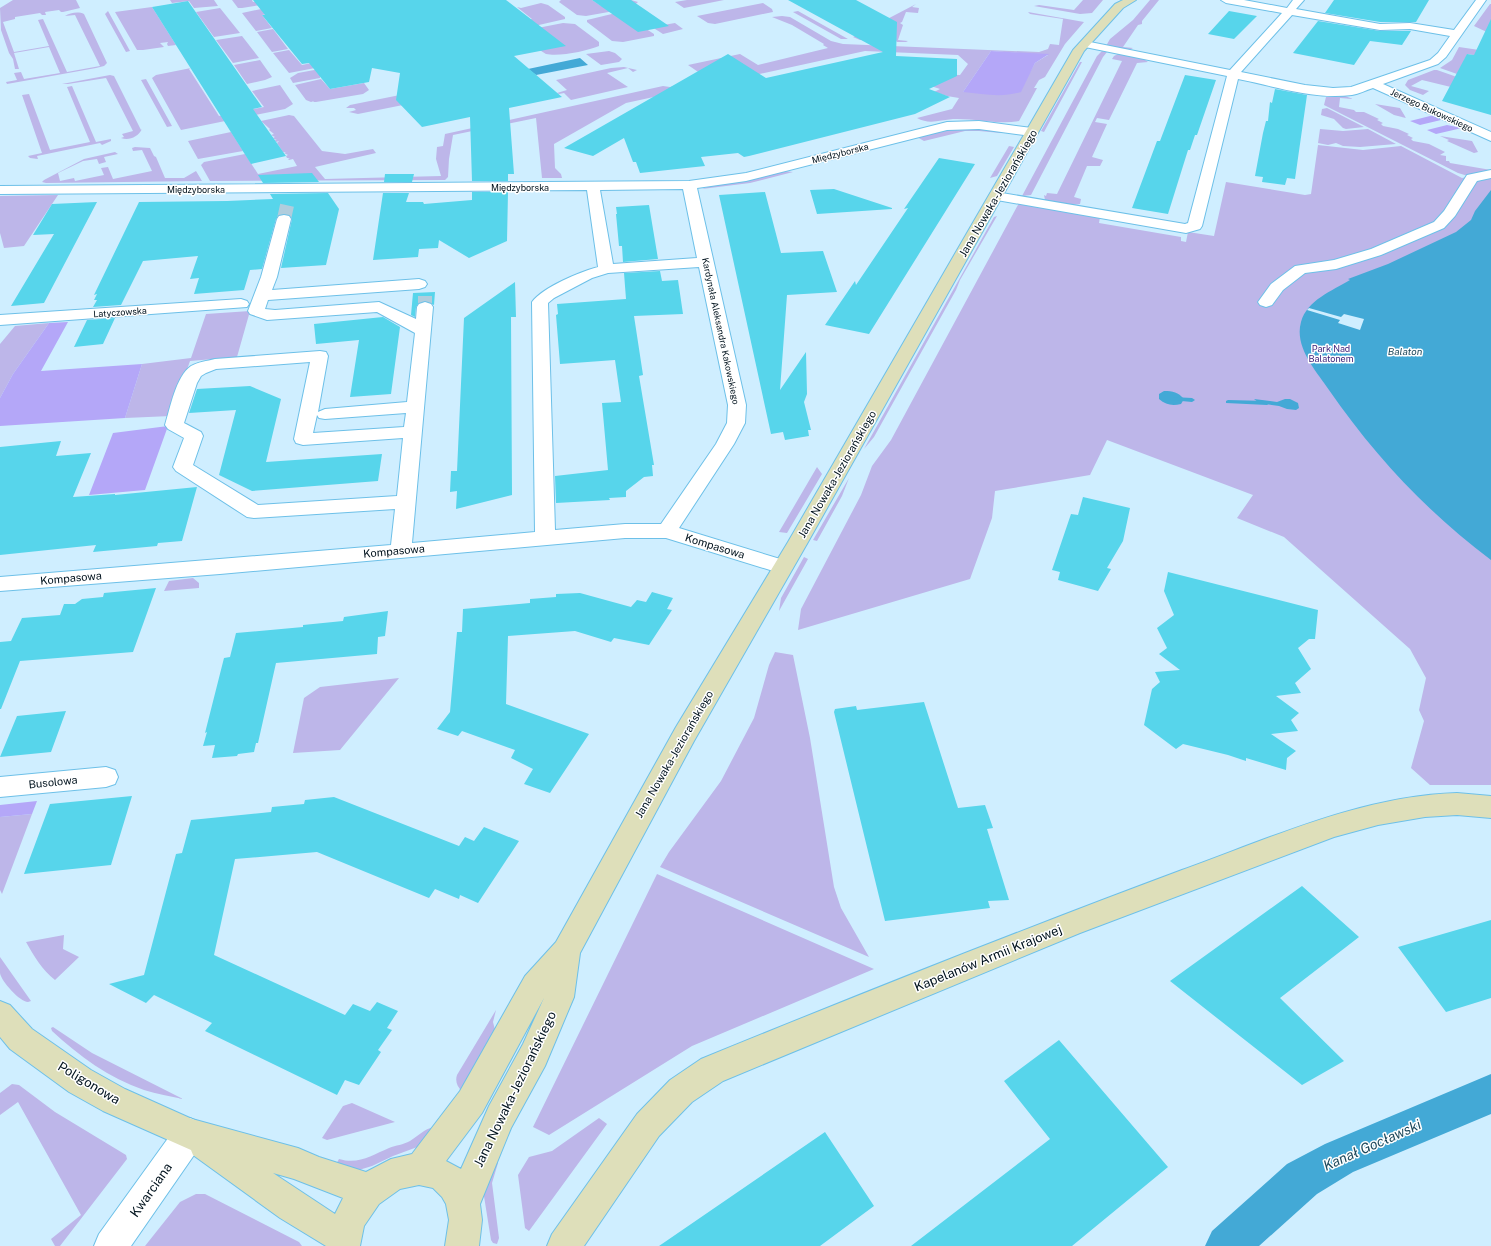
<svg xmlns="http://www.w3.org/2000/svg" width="1491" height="1246" font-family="'Public Sans',sans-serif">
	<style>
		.green { fill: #bdb6e9; fill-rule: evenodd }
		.forest { fill: #b4a7f8 }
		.water { fill: #43a9d6 }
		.pier { fill: #cfeeff }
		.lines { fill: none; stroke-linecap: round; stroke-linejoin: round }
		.stream { fill: #43a9d6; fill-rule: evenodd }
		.canal { fill: #43a9d6; fill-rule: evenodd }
		.building { fill: #57d5eb }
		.street-tunnel { stroke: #b0cddd; stroke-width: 14; stroke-dasharray: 14 8; stroke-linecap: butt }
		.street-casing { stroke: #6dc0e8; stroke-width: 2 }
		.secondary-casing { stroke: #6dc0e8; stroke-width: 2 }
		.street { fill: #fff; fill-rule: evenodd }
		.secondary { fill: #dedfba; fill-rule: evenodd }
		.labels { text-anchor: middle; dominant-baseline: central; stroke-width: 3; stroke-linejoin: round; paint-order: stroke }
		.far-street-label { font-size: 9px; fill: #00121d; stroke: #fff }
		.far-park-label { font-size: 9px; fill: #3a1d78; stroke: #fff }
		.far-water-label { font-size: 10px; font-style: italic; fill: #1e495c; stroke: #fff }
		.street-label { font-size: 11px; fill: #00121d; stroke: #fff }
		.near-street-label { font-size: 13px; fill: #00121d; stroke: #fff }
		.near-water-label { font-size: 14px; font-style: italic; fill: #1e495c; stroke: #fff }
	</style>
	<rect width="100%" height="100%" fill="#cfeeff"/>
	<path class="green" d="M13 0H76L80 8 63 12H61L59 10 45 12 46 15H42L40 13 15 17V19L3 22 14 52 49 46 38 20 43 19 67 72 100 66 75 15 65 16C70 13 78 11 84 14L107 63 104 66 96 68 7 84 6 82 17 80 14 73 21 72 24 79 60 73 49 47 14 53 19 69H15L13 59 9 53 1 30 0 8Z
		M170 0H214L218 6 194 8 189 1 172 3Z
		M232 0H252L253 2 264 0 286 1 242 8H238Z
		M561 0H592L601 6 631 0 638 2 631 8 586 16 577 15 559 2Z
		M687 0H724L684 8 675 2Z
		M1083 0H1103L1092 13 1080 14 1034 6 1039 5 1074 10Z
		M1150 0H1159L1142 21V24L1138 25 1123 47 1133 48 1127 51 1106 46 1110 39 1133 20Z
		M541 3 548 5 565 17V19L517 30 507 24 532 19 517 7 521 8Z
		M763 3 772 9 773 12 715 24 708 23 697 16Z
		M916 4 912 7 919 8 918 13 906 12 902 22 900 23 903 25 898 40 908 41 906 42H897L896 41 860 40 853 37Z
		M1490 4H1491V34L1474 26Z
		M152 7 176 45 168 46 167 44 168 42 160 43 164 47 143 50H137L115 12Z
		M271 7 285 11 262 15 272 28 256 31 242 13Z
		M220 8 240 33 214 37 196 12Z
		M108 11 130 51 126 52 105 14Z
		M798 11 848 39H849H841L793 12Z
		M620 12 654 34V36L623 42 612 41 587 22V20Z
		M1028 12 1084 22 1065 44 1045 77 1039 80 1034 88H1037L1019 121C998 125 975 118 953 119 940 120 929 125 917 118L952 109 959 98 947 96 934 92 940 89 919 82 926 74 960 75 968 64 958 55 865 51 626 103 554 144 555 168 561 174 562 178H542L536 118 453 135 449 159 448 177 445 180 213 181H210L201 165 204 162 245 154 258 174 297 166 293 159 289 160 288 159 290 158H287L286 156 288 155 284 153 286 152H283L277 143 279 141 276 142 275 140H277L274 139 273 138 275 137 271 135 274 134 269 130 270 129 261 121 289 115 294 116 322 151 345 154 373 149 376 153 315 167 325 179 441 176 436 159 437 147 443 146 445 134 663 86 670 87 707 78 688 65 740 54 758 65 828 48 823 45 824 44 792 25 772 17 782 16 790 17 831 41 843 44 1039 52 1048 49 1050 44 1059 45 1063 19 1030 14ZM991 51 1048 55 1035 63 1028 76 963 92Z
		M563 23 575 24 599 42V46C587 51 559 57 546 54L512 33Z
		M675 23 683 29 663 34 652 27Z
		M273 29 288 49 272 52 257 32Z
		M242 36 259 58 233 63 216 40Z
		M1459 47 1486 51 1484 57 1468 54 1464 60 1491 86 1440 68 1452 60Z
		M289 50 302 65 330 59 315 68 289 73 273 53Z
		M609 51 615 53 622 59 619 62 601 65 586 54Z
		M1102 51 1107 52 1103 57 1031 195 1022 196 1097 56Z
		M1118 54 1142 58 1148 62 1137 63 1109 120 1097 118 1095 122 1107 124 1092 157 1103 160 1100 166H1087L1074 197 1081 199 1080 204 1072 205 1045 200 1044 195 1046 196 1047 193 1057 194 1122 61 1112 59 1114 56Z
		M260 60 272 77 265 80 247 84 234 65Z
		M1080 62H1082L1044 132 1041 131Z
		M336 66 337 73 320 76V78L293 83 290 78 298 73Z
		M624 67 637 70 633 72 628 68 607 73 628 87 571 100 564 93 559 94 557 93 567 90 556 80 611 68Z
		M191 68 189 69 219 116 264 107 252 91 280 85 293 104 285 109 181 130 152 78 156 75Z
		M1434 70H1437L1491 89 1455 88 1422 80 1411 86 1429 91 1423 95 1410 90 1405 85 1408 80Z
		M110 75 114 76 141 130 142 129C138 137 129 141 121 138L124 137 122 134 133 131 106 78 68 84H62Z
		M146 79 172 126 167 127 141 80Z
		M321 79 330 89 364 83 369 90 363 94 316 102H313L314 101 311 102 306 100 295 85Z
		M72 86 96 142 111 139V141L102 145 100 143 37 156 38 159 30 158 28 156 42 153 22 95 29 94 50 150 90 142 67 87Z
		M425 90 433 99 358 114 349 112 356 110 354 108H346L350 105Z
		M1345 96 1353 99 1340 98 1339 107 1354 110 1356 112H1364L1379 119 1377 120 1383 123 1381 124 1383 126 1398 129 1409 134 1407 135 1413 138 1411 139 1413 141 1429 144 1445 152 1440 155 1446 156V161H1449L1450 163 1491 170 1468 176 1458 173 1324 105 1326 97Z
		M1375 104 1400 108 1406 118 1394 115Z
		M1327 108 1329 109 1364 127 1346 129 1343 128 1334 119 1321 115 1322 109Z
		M970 128 1002 131 1001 133 979 131H965L924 141 917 137 948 130Z
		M1320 129 1343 131 1368 129 1396 144 1360 147 1343 146 1336 143 1328 145 1318 143Z
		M231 132 243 151 198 159 188 141Z
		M1440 136 1472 141 1478 152 1474 153 1447 141 1449 140Z
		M1318 145 1363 150 1401 146 1462 178 1491 172V785H1430L1411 768 1424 721 1419 710 1426 678 1410 649 1284 537 1237 518 1253 495 1107 440 1090 475 995 491 992 518 970 579 798 630 801 609 861 495 872 466 891 440 1019 203 1100 217 1099 223 1181 237V241L1186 242 1188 232 1214 236 1226 182 1305 195 1311 194Z
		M1009 146 1014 147 997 176 990 178Z
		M135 147 150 148 154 156 156 157 165 178H184L196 171 202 181 46 183 42 182 44 180 84 159 115 152 118 154 104 157 106 162 99 164 97 159 83 161 58 173 60 181 74 178 75 181 104 175 101 168 108 167 113 179 152 171 142 150 133 151 132 148Z
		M784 171 793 172 750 183 702 189 710 186Z
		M58 195 24 246 4 248 0 233V196Z
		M997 216 960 280 956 290 874 437 864 449 994 217Z
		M250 311 237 357 190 361 171 416 125 418 142 364 191 358 206 314Z
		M49 323 13 374 0 398V344L15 326Z
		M817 467 822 474 787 533 779 532Z
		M849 478 842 496 817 541 813 540Z
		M804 557 808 559 779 611 781 598Z
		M193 578 199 583V588L164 591 169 581Z
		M775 652 793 655 810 738 834 887 841 908 869 957 660 867 669 852 721 781 754 718 769 665Z
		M399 678 340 750 293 753 304 698 320 687Z
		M32 814 2 894 0 890V817Z
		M657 874 874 969 692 1046 549 1135 533 1127Z
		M64 935 63 949 79 957 55 980C42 970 34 956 26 942Z
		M0 957 31 1001 28 1002C20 1002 1 981 0 973 0 968 0 962 0 957Z
		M496 1010 493 1022 496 1034 462 1091C457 1087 455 1081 457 1075Z
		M53 1027 92 1053 183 1099C170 1096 157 1094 144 1090 109 1078 79 1056 52 1031L51 1028Z
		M12 1084 19 1085 55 1112 126 1155 127 1159 60 1246H55L51 1239 81 1215 18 1102 0 1115V1093Z
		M352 1103 395 1122 327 1140 322 1138 343 1106Z
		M599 1118 607 1124 529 1231 525 1228 518 1175 529 1157 552 1151Z
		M434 1127 420 1146 393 1156 372 1166 359 1170 334 1168 339 1159C359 1165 372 1155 389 1148 396 1145 403 1145 410 1141 418 1136 424 1129 434 1127Z
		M497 1159 498 1163 492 1183 499 1238 497 1244 493 1243 491 1240 483 1190Z
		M196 1194H205L299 1242 302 1246H145L180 1202Z"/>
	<path class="forest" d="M991 51 1049 54 1035 63 1021 92C1002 98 983 94 963 92Z
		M1434 115 1441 120 1420 125 1410 121Z
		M1447 125 1462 128 1436 134 1427 130Z
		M68 322 41 371 142 364 125 418 0 426V398L13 374 49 323Z
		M168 426 145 490 89 495 113 433Z
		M37 801 32 814 0 817V805Z"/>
	<path class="water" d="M580 58 588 65 536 75 528 69Z
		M1491 190V560C1427 512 1374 455 1329 390 1316 371 1294 347 1301 322 1307 300 1332 291 1350 280L1348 279 1388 264 1456 232 1471 220 1475 211Z
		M1164 391C1173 391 1178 392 1184 399L1181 404C1172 406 1166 405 1159 399V394Z
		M1254 399 1277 402 1285 399H1290L1298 403 1299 408 1296 410 1287 409 1279 406 1259 403Z"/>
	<path class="pier" d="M1309 308 1341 317 1344 314 1364 319 1360 330 1338 323 1340 320 1307 310Z"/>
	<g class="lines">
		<path class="stream" d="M1173 397 1192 398 1195 400 1192 402 1171 400 1170 399Z
			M1228 400 1267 401 1270 403 1267 405 1226 403V401Z"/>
		<path class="canal" d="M1491 1074V1114L1353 1172 1317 1194 1259 1246H1205L1212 1231 1287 1164 1325 1144Z"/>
	</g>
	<path class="building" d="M253 0H506L566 46 514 56 562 97 509 108 514 174H508V181H472L470 117 422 127 396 100 400 73 372 68 369 82 330 89 309 63 302 64 262 15H265Z
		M592 0H631L669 26 638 32Z
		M788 0H856L897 22 896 56 957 59V76L929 89 950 97 915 114 749 156 744 157 738 153 701 157 705 166 640 173 636 162H633L624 138 593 156 564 148 728 54 766 78 883 52Z
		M1334 0H1429L1416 22H1380L1325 13Z
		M188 1 262 107 253 109 286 156 251 164 152 7Z
		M1229 11 1257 16 1234 39 1208 34Z
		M1491 19V115L1442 101 1467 54 1474 55Z
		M1318 21 1380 31H1411L1402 45 1370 41 1354 65 1293 53Z
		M1185 75 1216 80 1197 135H1195L1190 150H1188L1168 214 1132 208 1157 141H1160Z
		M1275 89 1307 95 1295 179 1287 178 1285 185 1262 182 1263 177 1255 176 1263 133 1266 121H1268L1270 102 1272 103Z
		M939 158 975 164 869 334 825 325 855 281 856 285 908 208 904 209Z
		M312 173 319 182 263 183 258 175Z
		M385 174H414L412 182H384Z
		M834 189 892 208V209L817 214 810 190Z
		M472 192H508L507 241 469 258 439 240 438 248 419 249 418 257 373 260 383 193H409L406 202H423L424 204 472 200Z
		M765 192 781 253 823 251 837 292 787 295 780 390 806 352 807 394 804 402 811 430H808L809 436 785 440 783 432 771 434 719 195Z
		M328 193 339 209 326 265 281 268 292 219 289 215 284 214 279 215 276 219 262 269 250 270 244 290 194 294 199 278 190 279 198 256 143 261 121 305 93 307 97 300H94L97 294 94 295 139 202 227 201 273 199 270 194Z
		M97 202 44 303 11 306 54 234 33 235 52 204Z
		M649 205 658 259 623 262 622 246H619L616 214H617L616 207Z
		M660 271 662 281 678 280 683 314 634 316 643 375 639 376 654 465H652L653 476 644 477 626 491V497L609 498 610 500 556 503 555 476 608 470 602 403 621 402 615 360 560 364 556 315 558 314 557 304 626 299 624 273Z
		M515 282 516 317H511L512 495 456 509 457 491 450 492 451 471H457L464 318Z
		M435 292 434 305 425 301 419 303 416 307 415 317 411 315 413 293Z
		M383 317 400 327 391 394 350 397 359 340 316 344 314 324Z
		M115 318 103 344 74 347 87 320Z
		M250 386 281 399 266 462 382 454 378 481 252 491 219 475 236 410 189 413 197 389Z
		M61 441 56 456 91 453 73 497 115 494V495L197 487 182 541 158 543 157 546 93 552 96 545 0 555V447Z
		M1083 497 1130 508 1123 541 1107 568 1111 569 1098 591 1058 580 1060 572 1052 570 1071 514 1078 515Z
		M1168 572 1318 610 1315 639H1309L1298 648 1311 669 1295 683 1301 693 1276 696 1299 713 1291 720 1298 731 1271 734 1296 751 1287 758 1286 770 1246 758V761L1228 755 1183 744 1176 749 1144 725 1152 689 1160 682 1155 672 1180 670 1159 654 1167 648 1157 628 1174 615 1164 591Z
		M156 588 133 652 20 661 1 709H0V642L11 641 22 618 60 615 64 604H75L82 599 103 597 104 593Z
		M652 592 673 598 667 609 672 610 649 645 614 638 611 642 575 631 508 636 506 704 589 734 550 793 524 784 533 769 511 758 515 750 462 731 458 736 437 729 450 712 457 632H462L463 609 530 603V599L556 597V594L580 593 631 607 637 600 646 602Z
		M388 611 385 636 378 637 377 654 276 663 258 743H256L254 752 238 754 237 756 212 758 215 745 203 746 207 732 205 733 224 658 230 657 236 633 303 627V625L343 621 344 617Z
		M924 702 958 808 985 805 993 828 987 829 1009 900 988 901 990 908 885 921 834 712 835 709 856 706 857 710Z
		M66 711 51 752 0 757 17 716Z
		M132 796 111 865 24 874 50 804Z
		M334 797 459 846 465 837 474 841 484 827 519 841 478 903 460 895 459 899 435 889 429 898 317 852 235 859 214 955 345 1015 353 1004 370 1011 377 1002 398 1011 387 1028 392 1030 378 1050 381 1052 359 1085 345 1080 337 1095 205 1031 212 1023 154 995 146 1003 109 984 144 975 176 854 182 853 191 820 271 812 272 807 304 804 305 800Z
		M1302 886 1359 937 1280 998 1344 1061 1302 1085 1170 981Z
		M1491 920V998L1446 1012 1398 947Z
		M1059 1040 1168 1167 1072 1246H911L1050 1139 1004 1081Z
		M825 1132 874 1206 820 1246H659Z"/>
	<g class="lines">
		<path class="street-tunnel" d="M284 219 288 201
			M425 296V307"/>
		<defs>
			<path id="street" d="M1221 0H1244L1287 8 1293 0H1304L1296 9 1380 24 1410 23 1454 30 1476 0H1486L1446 57 1438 64 1383 84 1491 132V141L1373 88C1366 90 1359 94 1352 95 1314 100 1274 86 1238 79L1202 226 1200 229 1186 233 991 199 989 196 991 193 996 192 1185 224 1188 223 1227 76 1085 47 1079 44 1085 41 1230 70 1282 13 1226 3ZM1292 15 1380 30 1410 29 1450 36 1438 53 1430 60 1351 87 1333 88 1305 85 1241 72Z
				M979 121 1032 128 1036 129 1038 132 1036 135 1032 136 979 129 947 130 746 181 697 188 746 405 745 423 734 444 679 528 790 562 793 567 790 572 783 574 666 538H625L220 574 0 591V577L391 545 395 509 254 518 247 517 176 471 173 467 184 438 168 429 165 425C170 409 176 376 191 366 198 362 207 361 215 359L320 351 326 352 328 356 318 412 325 409 407 402 415 333 377 312 267 320 250 314 248 311 261 277 277 219 279 216 284 215 289 216 291 219 277 277 272 290 419 279 425 281 427 284 425 287 419 289 268 300 265 309 275 310 379 302 416 319 417 307 419 304 425 302 431 304 433 307 412 543 535 532 532 302C543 287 580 272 598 267L587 190 0 194V186L689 181 746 173 947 122ZM683 189 697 258 613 264 600 190ZM699 267 728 405 727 423 716 444 661 524H625L555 530 548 303 554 298 592 278 608 273ZM310 362 294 439 296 443 303 445 403 438 397 496 258 505 193 465 203 436 201 432 184 423 197 383 201 376 206 373 216 369ZM406 413 404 427 313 433 317 415 319 418 325 419Z
				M1491 170V178L1477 181 1455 216 1444 228 1381 255 1336 269 1305 273 1283 290 1272 305 1266 307 1260 305 1258 302 1271 284 1295 266 1334 260 1371 249 1434 222 1444 211 1467 175Z
				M241 299 247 301 249 304 247 307 0 325V315Z
				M106 767 115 770 118 777 115 784 106 787 0 797V777Z
				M190 1118 201 1123 206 1134 201 1145 131 1246H94L99 1234 179 1123Z"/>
			<path id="secondary" d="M1123 0H1136L1123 8 1084 51 808 542 694 741 580 953 574 997 545 1066 511 1128 480 1204 482 1220 479 1246H445L449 1220 446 1204 442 1197 433 1188 419 1185 400 1189 379 1204 364 1226 360 1246H326L280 1218 193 1155 191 1150 103 1111 69 1092 10 1049 0 1037V1001L10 1005 32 1029 91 1070 125 1089 192 1119 298 1148 319 1157 366 1172 391 1159 412 1154 460 1091 525 976 556 942 676 727 788 542 1073 50 1115 4ZM544 998 523 1044 489 1106 461 1169 446 1161 482 1113ZM273 1173 294 1179 343 1198 335 1214Z
				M1457 793 1491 796V818L1457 815 1425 817 1378 825 1334 837 1080 933 723 1081 692 1102 659 1136 584 1246H547L552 1234 637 1114 670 1080 701 1059C860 994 1021 930 1182 870 1271 838 1361 796 1457 793Z"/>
		</defs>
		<use href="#street" class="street-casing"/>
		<use href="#secondary" class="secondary-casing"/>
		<use href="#street" class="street"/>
		<use href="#secondary" class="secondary"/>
	</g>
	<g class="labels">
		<g class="far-street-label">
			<text transform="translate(1432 110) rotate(25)">Jerzego Bukowskiego</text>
			<text transform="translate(840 153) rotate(-14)">Międzyborska</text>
			<text x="520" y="187">Międzyborska</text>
			<text x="196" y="189">Międzyborska</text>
			<text transform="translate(120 312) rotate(-4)">Latyczowska</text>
			<text transform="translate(721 331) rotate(78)">Kardynała Aleksandra Kakowskiego</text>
		</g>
		<g class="far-park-label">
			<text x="1331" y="348">Park Nad<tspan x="1331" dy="10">Balatonem</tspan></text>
		</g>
		<g class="far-water-label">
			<text x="1405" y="351">Balaton</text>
		</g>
		<g class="street-label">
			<text transform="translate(998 193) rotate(-60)">Jana Nowaka-Jeziorańskiego</text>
			<text transform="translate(837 474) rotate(-60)">Jana Nowaka-Jeziorańskiego</text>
			<text transform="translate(715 546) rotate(17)">Kompasowa</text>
			<text transform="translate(394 551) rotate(-5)">Kompasowa</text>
			<text transform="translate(71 578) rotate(-5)">Kompasowa</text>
			<text transform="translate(674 754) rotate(-60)">Jana Nowaka-Jeziorańskiego</text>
			<text transform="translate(53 782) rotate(-6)">Busolowa</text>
		</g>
		<g class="near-street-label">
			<text transform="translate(988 958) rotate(-22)">Kapelanów Armii Krajowej</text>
			<text transform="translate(89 1083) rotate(31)">Poligonowa</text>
			<text transform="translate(515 1089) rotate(-64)">Jana Nowaka-Jeziorańskiego</text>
			<text transform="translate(151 1190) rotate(-55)">Kwarciana</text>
		</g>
		<g class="near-water-label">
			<text transform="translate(1372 1145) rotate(-24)">Kanał Gocławski</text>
		</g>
	</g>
</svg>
